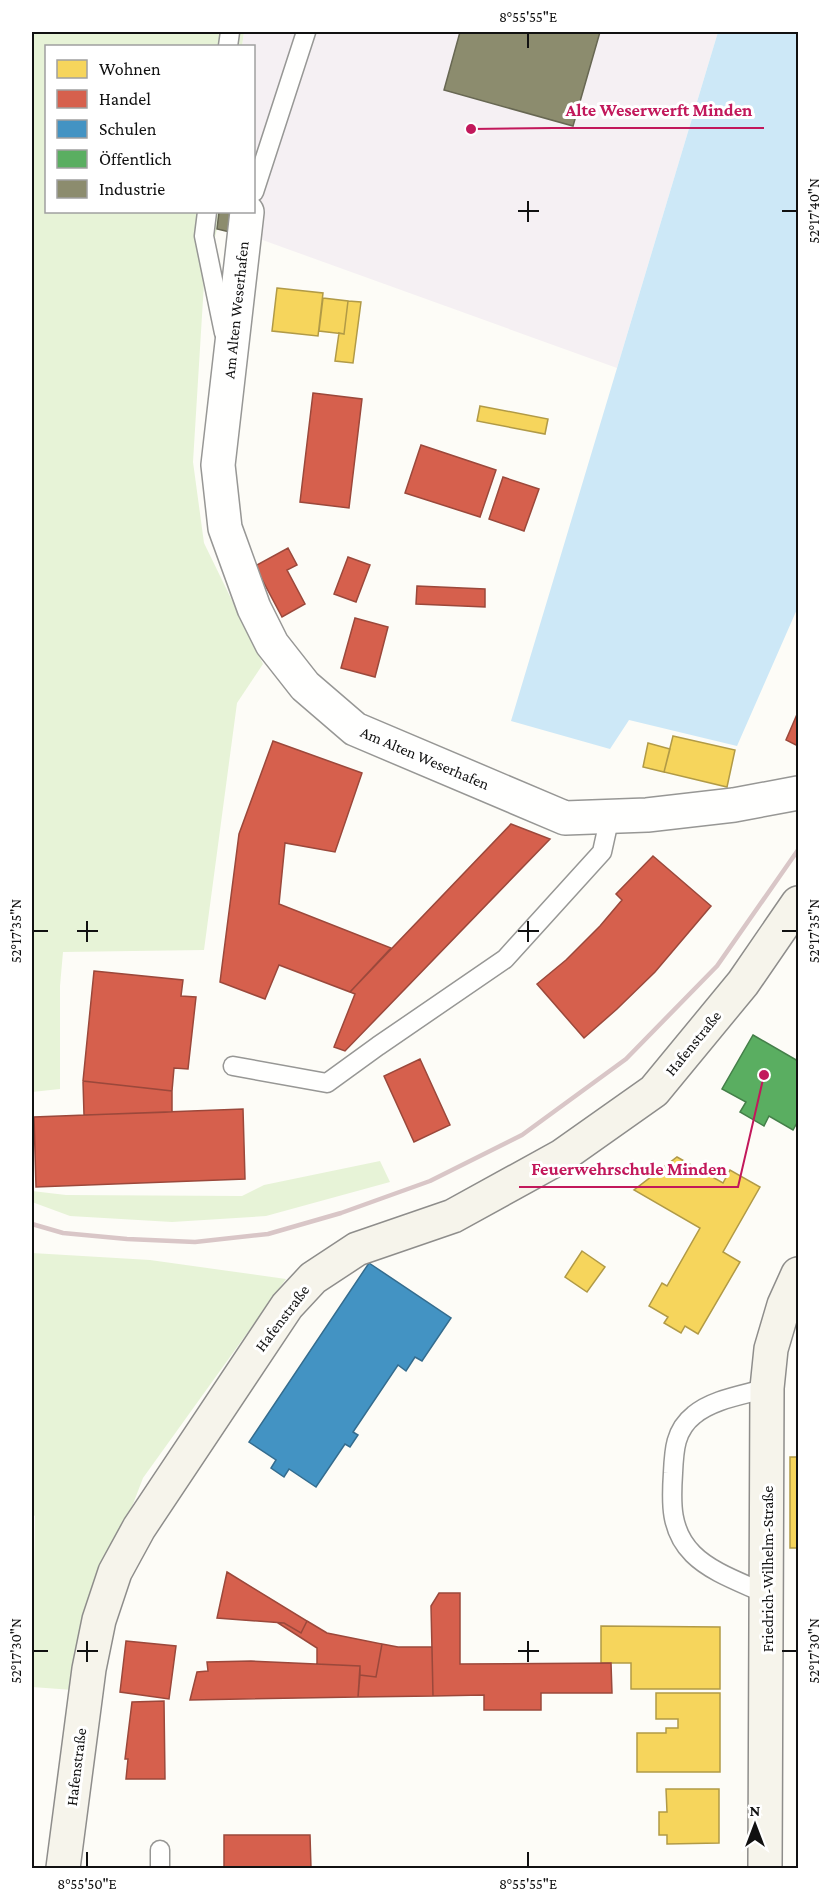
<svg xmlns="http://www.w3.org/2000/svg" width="830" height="1900" font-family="'Crimson Pro',serif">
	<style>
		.industrial { fill: #f5f0f3 }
		.green { fill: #e7f3d7 }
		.water { fill: #cde8f7 }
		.homes { fill: #f6d55c; stroke: #b19a46; stroke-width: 1.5 }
		.shops { fill: #d6604d; stroke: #9b483b; stroke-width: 1.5 }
		.schools { fill: #4393c3; stroke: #346c8e; stroke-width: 1.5 }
		.public { fill: #5aae61; stroke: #447f49; stroke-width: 1.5 }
		.industry { fill: #8c8c6e; stroke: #676752; stroke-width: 1.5 }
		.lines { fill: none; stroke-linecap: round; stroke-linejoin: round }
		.service-casing { stroke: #979795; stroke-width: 21 }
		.minor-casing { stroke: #979795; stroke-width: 36 }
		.secondary-casing { stroke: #8e8d8b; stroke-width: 36 }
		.service { stroke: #fffffe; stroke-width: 18 }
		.minor { stroke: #fffffe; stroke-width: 33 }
		.secondary { stroke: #f6f4eb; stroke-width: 33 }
		.rail { stroke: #d9c6c7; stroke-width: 4.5 }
		.ticks { fill: none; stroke: #111; stroke-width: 2 }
		.labels { text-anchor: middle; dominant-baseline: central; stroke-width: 6; stroke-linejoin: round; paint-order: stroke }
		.street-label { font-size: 16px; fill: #111; stroke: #fff }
		.leader { fill: none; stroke: #c2185b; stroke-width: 2 }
		.callout-dot { fill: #c2185b; stroke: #fff; stroke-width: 2 }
		.callout-label { font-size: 18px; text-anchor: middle; font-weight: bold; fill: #c2185b; stroke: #fff; stroke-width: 6; stroke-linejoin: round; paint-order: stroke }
		.neatline { fill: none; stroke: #111; stroke-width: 2 }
		.ticks-label { font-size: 15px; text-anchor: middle; fill: #111 }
	</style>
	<rect width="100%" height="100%" fill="#fdfcf7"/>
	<path class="industrial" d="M244 32H718L617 368 257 238 217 229 219 212H254V46H242Z"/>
	<path class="green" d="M32 32H244L242 46H46V212H219L217 229 204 283 193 462 204 543 263 664 237 703 204 950 63 952 60 986V1089L32 1092Z
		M380 1161 390 1182 266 1216 172 1222 70 1216 32 1202V1191L66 1195 242 1196 264 1185Z
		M32 1253 150 1260 286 1279 143 1478 83 1634 73 1690 32 1687 35 1516 32 1514Z"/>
	<path class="water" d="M718 32H798V607L737 746 629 720 610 749 511 721Z"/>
	<path class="homes" d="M277 288 323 293 318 336 272 331Z
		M323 298 348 301 344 334 319 331Z
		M348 301 361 302 353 363 335 361 339 333 344 334Z
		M480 406 548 419 545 434 477 421Z
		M673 736 735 750 727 787 664 772Z
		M648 743 670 749 664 772 643 767Z
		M677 1157 723 1183 730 1170 760 1187 723 1252 740 1262 698 1334 685 1326 681 1333 664 1323 668 1317 649 1306 662 1283 667 1286 700 1228 634 1190Z
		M582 1251 605 1267 587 1292 565 1277Z
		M790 1457H798V1548H790Z
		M601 1626 720 1627V1689H631V1663H601Z
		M656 1693H720V1772H637V1733H666V1728H678V1719H656Z
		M666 1789H719V1843L667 1844V1835H659V1812H667Z"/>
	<path class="shops" d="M313 393 362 399 349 508 300 502Z
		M421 445 496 470 480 517 405 493Z
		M503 477 539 489 524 531 489 519Z
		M288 548 297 565 287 570 305 604 282 617 255 566Z
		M348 557 370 565 356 602 334 594Z
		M417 586 485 589V607L416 604Z
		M355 618 388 627 375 677 341 668Z
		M798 712V746L786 740Z
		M273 741 362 773 335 852 285 843 279 904 391 948 350 992 279 965 265 999 220 982 239 834Z
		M511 824 550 839 345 1051 334 1047 355 994 350 992Z
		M653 856 711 906 655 972 617 1009 584 1038 537 984 566 960 600 926 622 900 616 894Z
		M94 971 183 980 181 996 196 997 188 1069 174 1068 172 1091 83 1081Z
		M420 1059 450 1125 414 1142 384 1076Z
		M83 1081 172 1091V1112L84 1115Z
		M243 1109 245 1179 36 1187 34 1117Z
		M227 1572 307 1621 301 1633 284 1623 217 1618Z
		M439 1593H460V1664L611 1663 612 1693H541V1710H484V1695L433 1696 431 1606Z
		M307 1621 327 1633 382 1644 376 1677 360 1675V1666L317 1664V1648L278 1623H284L301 1633Z
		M126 1641 176 1646 169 1699 120 1692Z
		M382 1644 398 1647H432L433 1696 358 1697 360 1675 376 1677Z
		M251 1661 360 1666 358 1697 190 1700 197 1672 208 1671 207 1662Z
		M164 1701 165 1779H126L128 1759H125L132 1702Z
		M224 1835H310L311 1868H224Z"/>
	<path class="schools" d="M369 1263 451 1318 422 1361 415 1357 406 1371 398 1365 353 1432 358 1435 350 1447 345 1444 316 1487 289 1469 284 1477 271 1468 276 1460 249 1442Z"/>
	<path class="public" d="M753 1035 798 1061V1121L793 1130 769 1116 764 1126 740 1112 746 1102 722 1089Z"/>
	<path class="industry" d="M460 32H600L573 126 444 90Z
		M219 212H232L230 232 217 229Z"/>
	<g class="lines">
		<defs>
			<path id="service" d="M228 46 230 32
				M254 192 306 32
				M207 212 204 236 224 333
				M233 1066 327 1083 378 1046 505 959 602 852 610 816
				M766 1594C743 1583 712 1573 693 1554 670 1531 671 1503 673 1473 674 1450 675 1430 694 1415 713 1399 744 1395 767 1388
				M160 1868V1850"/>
			<path id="minor" d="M247 212 218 465 225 528 254 608 272 644 305 686 355 729 565 818 647 815 734 805 798 793"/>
			<path id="secondary" d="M63 1868 89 1669 99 1620 115 1572 139 1528 287 1306 313 1278 357 1249 453 1216 562 1156 654 1091 743 983 798 903
				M765 1868 767 1388 771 1349 784 1305 798 1274"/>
		</defs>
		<use href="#service" class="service-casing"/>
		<use href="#minor" class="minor-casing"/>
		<use href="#secondary" class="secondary-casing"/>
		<use href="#service" class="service"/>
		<use href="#minor" class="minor"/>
		<use href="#secondary" class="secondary"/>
		<path class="rail" d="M32 1224 63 1233 127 1239 195 1242 268 1234 341 1213 430 1181 522 1135 626 1059 717 966 798 850"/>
	</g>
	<path class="ticks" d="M528 33V48M528 201V222M518 211H539M782 211H797M87 921V942M528 921V942M33 931H48M77 931H98M518 931H539M782 931H797M87 1641V1662M528 1641V1662M33 1651H48M77 1651H98M518 1651H539M782 1651H797M87 1852V1867M528 1852V1867"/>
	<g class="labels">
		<g class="street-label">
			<text transform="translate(236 310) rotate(-84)">Am Alten Weserhafen</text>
			<text transform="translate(425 758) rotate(23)">Am Alten Weserhafen</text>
			<text transform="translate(693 1043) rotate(-51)">Hafenstraße</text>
			<text transform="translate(282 1318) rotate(-53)">Hafenstraße</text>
			<text transform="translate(767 1569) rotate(-90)">Friedrich-Wilhelm-Straße</text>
			<text transform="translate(76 1767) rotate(-83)">Hafenstraße</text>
		</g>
	</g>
	<path class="leader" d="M471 129L553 128H764M764 1075L738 1187H519"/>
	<g class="callout-dot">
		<circle cx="471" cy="129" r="6"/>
		<circle cx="764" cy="1075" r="6"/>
	</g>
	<g class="callout-label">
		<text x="659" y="116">Alte Weserwerft Minden</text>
		<text x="629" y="1175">Feuerwehrschule Minden</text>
	</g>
	<rect width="830" height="1900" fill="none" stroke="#ffffff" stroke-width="66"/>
	<rect x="45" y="45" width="210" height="168" fill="#ffffff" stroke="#a0a0a0" stroke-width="1.5"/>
	<rect x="57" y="60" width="30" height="18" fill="#f6d55c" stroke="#a0a0a0" stroke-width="1.5"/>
	<text x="99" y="75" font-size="18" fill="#111111">Wohnen</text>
	<rect x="57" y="90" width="30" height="18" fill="#d6604d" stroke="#a0a0a0" stroke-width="1.5"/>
	<text x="99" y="105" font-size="18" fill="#111111">Handel</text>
	<rect x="57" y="120" width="30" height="18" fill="#4393c3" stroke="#a0a0a0" stroke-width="1.5"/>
	<text x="99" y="135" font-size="18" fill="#111111">Schulen</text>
	<rect x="57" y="150" width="30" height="18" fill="#5aae61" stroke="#a0a0a0" stroke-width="1.5"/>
	<text x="99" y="165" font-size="18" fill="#111111">Öffentlich</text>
	<rect x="57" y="180" width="30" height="18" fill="#8c8c6e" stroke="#a0a0a0" stroke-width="1.5"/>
	<text x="99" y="195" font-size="18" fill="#111111">Industrie</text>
	<g transform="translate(755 1825)" stroke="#ffffff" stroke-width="4.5" paint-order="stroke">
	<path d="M0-4.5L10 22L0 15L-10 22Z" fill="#111111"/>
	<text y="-9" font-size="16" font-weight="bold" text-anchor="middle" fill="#111111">N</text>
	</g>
	<rect x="33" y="33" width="764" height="1834" class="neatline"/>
	<g class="ticks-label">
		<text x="528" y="22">8°55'55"E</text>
		<text transform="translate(814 211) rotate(-90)" y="5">52°17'40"N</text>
		<text transform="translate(16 931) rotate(-90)" y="5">52°17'35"N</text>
		<text transform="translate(814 931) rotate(-90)" y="5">52°17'35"N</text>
		<text transform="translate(16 1651) rotate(-90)" y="5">52°17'30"N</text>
		<text transform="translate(814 1651) rotate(-90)" y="5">52°17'30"N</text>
		<text x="87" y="1889">8°55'50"E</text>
		<text x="528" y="1889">8°55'55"E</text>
	</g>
</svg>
